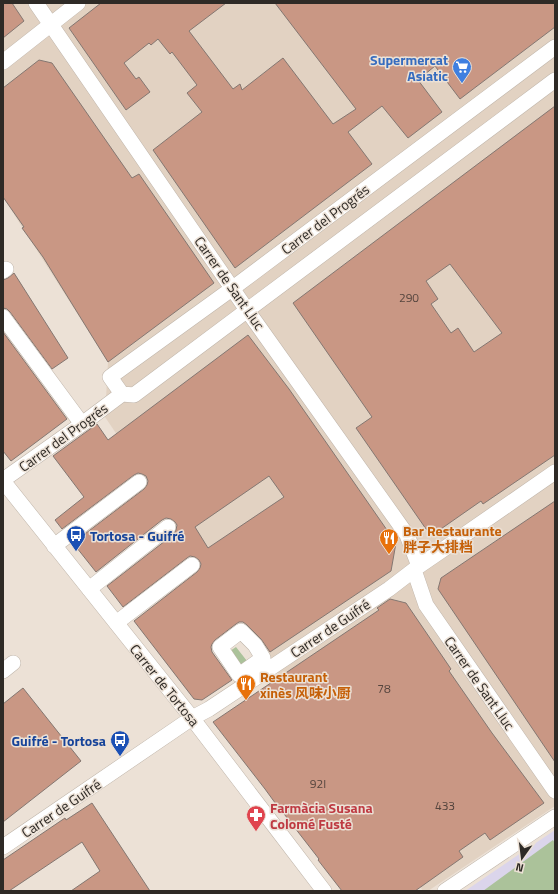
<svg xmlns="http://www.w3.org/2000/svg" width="558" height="894" font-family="'Titillium Web','Noto Sans SC',sans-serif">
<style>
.built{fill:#e2d2c2}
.education{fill:#dbd5eb}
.green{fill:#abc29a}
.building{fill:#c99784;stroke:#847771;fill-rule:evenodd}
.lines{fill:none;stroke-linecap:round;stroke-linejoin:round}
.minor-casing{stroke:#c0b6ab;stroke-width:16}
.minor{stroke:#fff;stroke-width:15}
.labels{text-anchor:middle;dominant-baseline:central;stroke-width:3;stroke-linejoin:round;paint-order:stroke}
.number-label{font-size:12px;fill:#55453e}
.shop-label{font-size:14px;font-weight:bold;fill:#366cbe;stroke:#ece1d6;text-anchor:end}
.street-label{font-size:14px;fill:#2e2a26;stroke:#ece1d6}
.food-label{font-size:14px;font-weight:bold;fill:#c56008;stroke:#ece1d6;text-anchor:start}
.transit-label{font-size:14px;font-weight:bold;fill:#164399;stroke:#ece1d6;text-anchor:start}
.health-label{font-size:14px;font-weight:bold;fill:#be3a42;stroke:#ece1d6;text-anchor:start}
</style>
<rect width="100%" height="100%" fill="#ece1d6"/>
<!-- built -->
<path class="built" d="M3,3h552v803l-127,85h-5l-157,-236 -161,-238 3,-55 -105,-165z"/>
<!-- education -->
<path class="education" d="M555,830v61h-90z"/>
<!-- green -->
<path class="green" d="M236,647l11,14 -9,6 -11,-14z
M553,840l2,3v48h-72z"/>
<!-- building -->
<path class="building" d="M3,3h9l12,18 -21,17z
M101,3h125l-37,28 44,58 7,-5 2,6 41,-32 50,66 23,-15 -81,-106h280v24l-95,72 -25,-33 -17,14 24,32 -34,26 -26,-32 -34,26 24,32 -137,104 -82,-118 49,-38 -15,-19 10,-8 -25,-33 -2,2 -12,-15 -7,6 -2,-2 -25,20 12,16 3,-2 11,15 -24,18 -57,-82z
M39,60l13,3 80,115 7,-4 75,109 -106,79 -65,-105 -21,-29 2,-1 -21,-30v-109z
M555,106v349l-72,49 -2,-3 -43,30 -12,-2 -70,-101 16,-11 -79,-114zM450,264l52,69 -28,19 -16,-24 -7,5 -20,-29 7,-5 -12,-18z
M14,273l54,85 -16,11 -42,-57 -3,-3 -4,-1v-28l5,-2z
M3,332l64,87 -56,42 -8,-10z
M248,335l41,54 107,154 -5,28 -121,81 -9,-13 -14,-14 -4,-3h-4l-3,2 -21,16 -3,4 -1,3 1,5 20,28 -30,20 -8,-1 -60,-78 63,-49 3,-4 1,-4 -2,-4 -4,-3 -5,-1 -3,2 -64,49 -16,-21 67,-52 2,-4 1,-5 -2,-3 -4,-3 -5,-1 -4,2 -66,52 -23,-29 71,-54 3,-4 1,-4 -2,-5 -4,-2 -4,-1 -4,2 -72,54 -7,-9 29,-23 -31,-41 44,-32 11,16zM269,476l15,21 -76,51 -13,-21z
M555,501v261l-117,-173 3,-11z
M390,599l16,4 45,66 -2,2 43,62 52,70 -54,37 -5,-7 -26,18 4,6 -48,34h-73l-24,-31 1,-1 -38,-49v1l-16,-22 -52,-67 166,-112 -2,-2z
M23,688l58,73 -78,61v-118z
M92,803l58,88h-79l29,-20 -18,-29 -73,49h-6v-31l62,-42 1,2z"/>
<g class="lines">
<defs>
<path id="minor" d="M36,3l211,307 160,225 12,31
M3,62l75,-59
M3,271l3,-2
M3,317l79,107
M122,394l-12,-17 123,-89 322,-241
M3,480l79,-56 40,-30 12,1 421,-315
M3,481l189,237 132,173
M54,546l85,-64
M414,570l12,35 129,186
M89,589l79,-62
M116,623l76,-58
M241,631l14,14 8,13 -24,17 -19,-28z
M3,671l10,-8
M3,847l189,-129 17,-9 180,-120 30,-23 19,-13 117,-81
M445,891l110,-74"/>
</defs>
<!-- minor casing -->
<use href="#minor" class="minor-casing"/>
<!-- minor -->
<use href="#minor" class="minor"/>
</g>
<!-- icons -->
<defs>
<symbol id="supermarket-pin" viewBox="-11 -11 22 30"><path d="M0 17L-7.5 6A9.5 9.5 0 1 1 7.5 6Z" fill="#3f7fe0" stroke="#ece1d6"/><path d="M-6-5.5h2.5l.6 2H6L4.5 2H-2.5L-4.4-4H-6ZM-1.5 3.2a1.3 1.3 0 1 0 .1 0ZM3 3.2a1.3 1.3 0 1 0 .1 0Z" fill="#fff"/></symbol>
<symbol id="bus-pin" viewBox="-11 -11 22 30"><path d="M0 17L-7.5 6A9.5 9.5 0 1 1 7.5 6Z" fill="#1a4fb4" stroke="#ece1d6"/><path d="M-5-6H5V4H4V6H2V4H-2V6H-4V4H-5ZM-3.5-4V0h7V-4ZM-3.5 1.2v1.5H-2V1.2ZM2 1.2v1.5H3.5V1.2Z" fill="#fff"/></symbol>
<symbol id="restaurant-pin" viewBox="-11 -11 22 30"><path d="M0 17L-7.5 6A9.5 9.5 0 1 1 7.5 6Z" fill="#e8710a" stroke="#ece1d6"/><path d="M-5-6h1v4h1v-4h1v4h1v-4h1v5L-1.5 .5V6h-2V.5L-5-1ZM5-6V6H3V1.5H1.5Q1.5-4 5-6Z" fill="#fff"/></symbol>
<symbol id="pharmacy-pin" viewBox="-11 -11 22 30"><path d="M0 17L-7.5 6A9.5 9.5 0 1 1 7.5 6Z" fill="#e0444e" stroke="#ece1d6"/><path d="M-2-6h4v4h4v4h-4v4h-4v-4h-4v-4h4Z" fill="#fff"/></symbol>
</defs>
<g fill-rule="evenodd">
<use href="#supermarket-pin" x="451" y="56" width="22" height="30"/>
<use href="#bus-pin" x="65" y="524" width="22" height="30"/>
<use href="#restaurant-pin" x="378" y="527" width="22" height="30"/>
<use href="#restaurant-pin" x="235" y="673" width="22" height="30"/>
<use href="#bus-pin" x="109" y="729" width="22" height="30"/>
<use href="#pharmacy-pin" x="245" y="804" width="22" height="30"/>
</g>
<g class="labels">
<!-- number labels -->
<g class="number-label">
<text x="409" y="297">290</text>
<text x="384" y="688">78</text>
<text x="318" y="783">92I</text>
<text x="445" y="805">433</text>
</g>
<!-- shop labels -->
<g class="shop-label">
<text x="448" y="59">Supermercat<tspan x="448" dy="16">Asiatic</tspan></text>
</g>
<!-- street labels -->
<g class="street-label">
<text transform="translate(325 219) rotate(-37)">Carrer del Progrés</text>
<text transform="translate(230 283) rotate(55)">Carrer de Sant Lluc</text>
<text transform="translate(63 437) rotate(-36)">Carrer del Progrés</text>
<text transform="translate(330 628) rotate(-34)">Carrer de Guifré</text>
<text transform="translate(480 683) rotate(55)">Carrer de Sant Lluc</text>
<text transform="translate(165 685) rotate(51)">Carrer de Tortosa</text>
<text transform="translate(61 808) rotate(-34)">Carrer de Guifré</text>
</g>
<!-- food labels -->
<g class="food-label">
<text x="403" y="530">Bar Restaurante<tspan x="403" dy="16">胖子大排档</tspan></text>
<text x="260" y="676">Restaurant<tspan x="260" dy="16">xinès 风味小厨</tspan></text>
</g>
<!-- transit labels -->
<g class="transit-label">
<text x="90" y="535">Tortosa - Guifré</text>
<text x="106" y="740" text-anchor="end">Guifré - Tortosa</text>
</g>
<!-- health labels -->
<g class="health-label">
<text x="270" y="807">Farmàcia Susana<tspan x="270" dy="16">Colomé Fusté</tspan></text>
</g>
</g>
<!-- border -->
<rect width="558" height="894" fill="none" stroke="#2e2a26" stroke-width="8"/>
<!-- north arrow -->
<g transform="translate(522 858) rotate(194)" stroke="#ece1d6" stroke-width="3" paint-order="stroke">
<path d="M0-3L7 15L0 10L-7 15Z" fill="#2e2a26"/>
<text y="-6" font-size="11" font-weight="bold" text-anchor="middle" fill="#2e2a26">N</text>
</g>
</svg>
